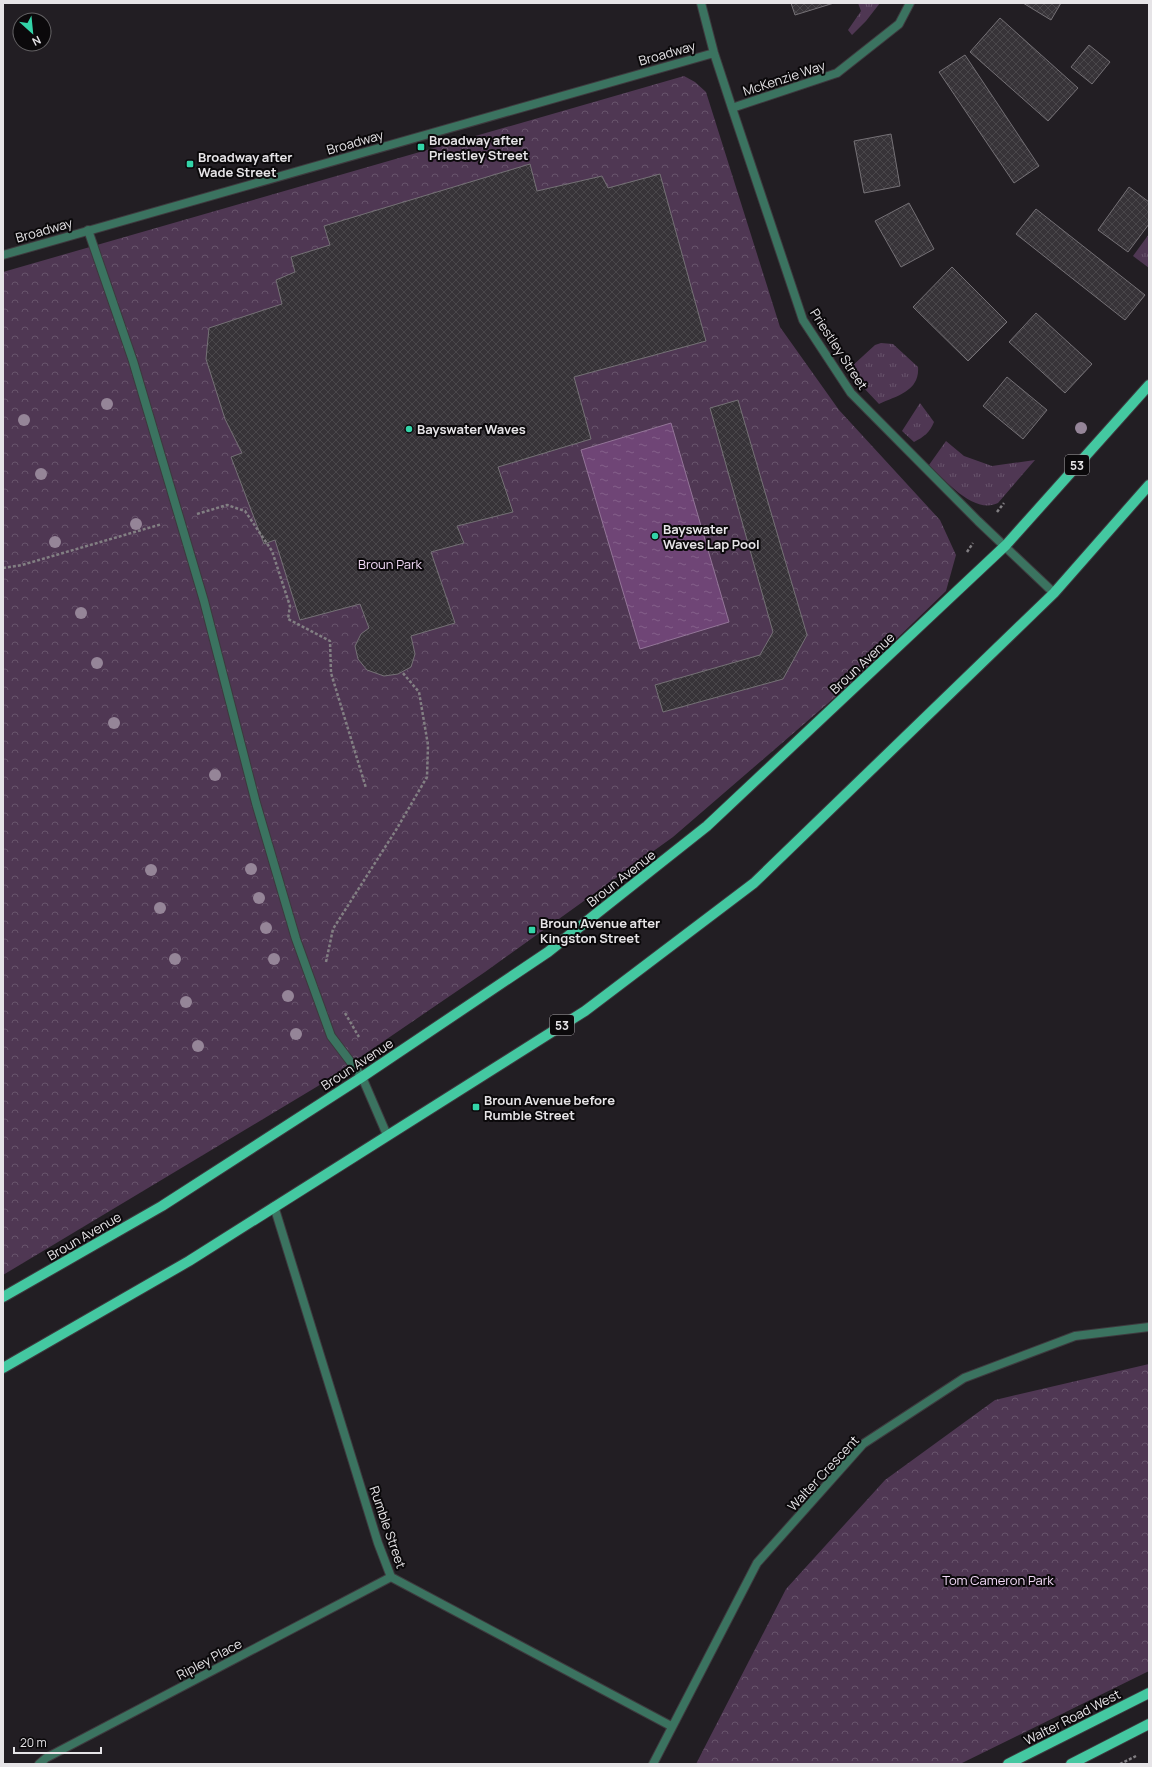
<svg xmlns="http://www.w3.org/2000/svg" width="1152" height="1767" font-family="Manrope,sans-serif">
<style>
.grass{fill:url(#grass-tufts)}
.park{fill:url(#park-crowns)}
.water{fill:url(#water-ripples);stroke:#937598}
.building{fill:url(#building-cross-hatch);stroke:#757176}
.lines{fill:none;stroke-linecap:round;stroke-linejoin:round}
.service-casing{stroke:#3d3a3e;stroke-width:10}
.minor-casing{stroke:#3d3a3e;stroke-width:10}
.primary-casing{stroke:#3d3a3e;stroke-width:12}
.path{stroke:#827f83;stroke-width:2.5;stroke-dasharray:3 2;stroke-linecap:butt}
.service{stroke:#3b7360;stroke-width:8}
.minor{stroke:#3b7360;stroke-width:8}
.primary{stroke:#44c8a1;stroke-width:10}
.tree{fill:#958598}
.poi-dot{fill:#33d4a8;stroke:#0b090b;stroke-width:1.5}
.labels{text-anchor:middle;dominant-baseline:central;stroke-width:4;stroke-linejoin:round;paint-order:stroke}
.shield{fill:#0b090b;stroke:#a4a2a5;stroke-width:1}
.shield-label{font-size:12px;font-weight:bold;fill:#e6e4e7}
.street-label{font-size:13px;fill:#e6e4e7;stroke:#0b090b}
.poi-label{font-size:13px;font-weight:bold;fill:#e6e4e7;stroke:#0b090b;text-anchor:start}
.park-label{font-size:13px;fill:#f3daf8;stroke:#0b090b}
</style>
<defs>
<pattern id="grass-tufts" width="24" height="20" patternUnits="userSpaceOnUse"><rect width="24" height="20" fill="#4f3753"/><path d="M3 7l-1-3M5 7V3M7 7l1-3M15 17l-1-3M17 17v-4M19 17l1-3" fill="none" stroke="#68546c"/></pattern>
<pattern id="park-crowns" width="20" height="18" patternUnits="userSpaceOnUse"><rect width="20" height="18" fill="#4f3753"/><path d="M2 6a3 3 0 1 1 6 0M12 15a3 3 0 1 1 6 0" fill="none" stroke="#68546c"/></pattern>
<pattern id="water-ripples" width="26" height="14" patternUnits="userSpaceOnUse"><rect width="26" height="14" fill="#6f4576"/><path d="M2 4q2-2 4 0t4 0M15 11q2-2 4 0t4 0" fill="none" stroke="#84608a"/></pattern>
<pattern id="building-cross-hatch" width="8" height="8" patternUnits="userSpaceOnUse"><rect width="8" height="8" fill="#373338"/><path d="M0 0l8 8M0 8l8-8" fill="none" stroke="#4a474b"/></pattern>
</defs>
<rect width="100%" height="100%" fill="#221e23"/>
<!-- grass -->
<path class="grass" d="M858,3h22l-14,18 -14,14 -4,-5 13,-19z
M1149,234v34l-16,-12z
M881,343l12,1 25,23c2,24 -21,29 -39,37l-17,-18 -11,-19 24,-22z
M920,403l14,19c-4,10 -10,15 -20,20l-12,-11z
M946,441l18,15 28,10 43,-6 -37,43c-24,12 -53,-23 -69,-38z"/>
<!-- park -->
<path class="park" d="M684,76l11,6 11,10 74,235 59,83 101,110 16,35 -10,36 -98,95 -175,151 -188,135 -167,114 -315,189v-1003z
M1149,1364v307l-189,93h-264l90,-175 99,-109 110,-80z"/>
<!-- water -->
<path class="water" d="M671,423l58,199 -89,27 -59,-199z"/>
<!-- building -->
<path class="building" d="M791,3h43l-39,12z
M1023,3h38l-10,17z
M1000,18l78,70 -30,33 -78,-69z
M1089,45l21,17 -18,22 -21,-17z
M965,55l74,111 -25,17 -75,-111z
M891,134l9,52 -36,7 -10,-52z
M530,164l7,27 65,-15 6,12 52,-14 46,167 -132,36 17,62 -93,28 15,45 -56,14 7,17 -33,9 24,71 -44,13 4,18 -4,13 -13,7 -14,2 -17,-6 -9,-11 -3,-13 6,-12 8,-6 -9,-24 -60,16 -25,-80 -11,4 -33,-87 11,-4 -17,-34 -19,-60 3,-31 73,-24 -6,-24 19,-8 -4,-15 39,-12 -6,-19z
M1129,187l20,15v22l-21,28 -30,-22z
M909,203l25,46 -33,18 -26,-46z
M1036,209l109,86 -20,25 -109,-86z
M952,267l55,55 -39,39 -55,-54z
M1036,313l56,51 -27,29 -56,-51z
M1007,377l40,33 -24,29 -40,-33z
M738,400l69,235 -24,44 -120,33 -8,-27 105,-30 13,-23 -63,-224z"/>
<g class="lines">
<defs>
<path id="service" d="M88,230l45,131 71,240 52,202 40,136 35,97 31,41 25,58"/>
<path id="minor" d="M701,3l13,50 18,55 71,212 48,73 127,128 76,72
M732,108l105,-35 62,-49 11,-21
M3,255l711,-202
M274,1206l104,337 13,34 280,149
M39,1764l7,-6 345,-181
M653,1764l104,-201 106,-119 101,-66 111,-42 74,-9"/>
<path id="primary" d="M3,1297l159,-91 200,-129 186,-125 159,-126 299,-281 143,-160
M3,1368l186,-107 396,-250 169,-128 300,-290 95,-108
M1008,1764l141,-71
M1071,1764l78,-40"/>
</defs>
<!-- service casing -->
<use href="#service" class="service-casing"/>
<!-- minor casing -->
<use href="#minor" class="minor-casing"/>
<!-- primary casing -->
<use href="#primary" class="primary-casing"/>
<!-- path -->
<path class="path" d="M997,512l7,-9
M197,514l30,-9 18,6 27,40 18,55 -2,13 42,22 1,32 35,115
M967,552l6,-9
M3,568l19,-3 140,-41
M326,962l7,-33 63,-99 31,-53 1,-32 -9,-53 -17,-20
M345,1013l14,24
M1120,1764l16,-8"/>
<!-- service -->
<use href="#service" class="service"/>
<!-- minor -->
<use href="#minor" class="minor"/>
<!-- primary -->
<use href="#primary" class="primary"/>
</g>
<!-- trees -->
<g class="tree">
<circle cx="107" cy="404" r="6"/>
<circle cx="24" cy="420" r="6"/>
<circle cx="1081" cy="428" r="6"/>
<circle cx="41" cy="474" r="6"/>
<circle cx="136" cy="524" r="6"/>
<circle cx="55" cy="542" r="6"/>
<circle cx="81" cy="613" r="6"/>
<circle cx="97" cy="663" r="6"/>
<circle cx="114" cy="723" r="6"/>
<circle cx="215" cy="775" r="6"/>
<circle cx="251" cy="869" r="6"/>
<circle cx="151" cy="870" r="6"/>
<circle cx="259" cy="898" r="6"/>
<circle cx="160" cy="908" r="6"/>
<circle cx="266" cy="928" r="6"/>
<circle cx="175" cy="959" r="6"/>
<circle cx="274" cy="959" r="6"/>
<circle cx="288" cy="996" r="6"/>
<circle cx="186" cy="1002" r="6"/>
<circle cx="296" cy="1034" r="6"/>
<circle cx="198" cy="1046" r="6"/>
</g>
<!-- markers -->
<g class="poi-dot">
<rect x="417" y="143" width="8" height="8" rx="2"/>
<rect x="186" y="160" width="8" height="8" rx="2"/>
<circle cx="409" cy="429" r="4"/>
<circle cx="655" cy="536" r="4"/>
<rect x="528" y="926" width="8" height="8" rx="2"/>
<rect x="472" y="1103" width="8" height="8" rx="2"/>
</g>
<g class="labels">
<!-- shield labels -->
<g class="shield">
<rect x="1065" y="455" width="24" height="20" rx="3"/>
<rect x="550" y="1015" width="24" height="20" rx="3"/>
</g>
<g class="shield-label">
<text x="1077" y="465">53</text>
<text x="562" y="1025">53</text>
</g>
<!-- street labels -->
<g class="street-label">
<text transform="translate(667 53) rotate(-16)">Broadway</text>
<text transform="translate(784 78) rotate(-18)">McKenzie Way</text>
<text transform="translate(355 142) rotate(-16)">Broadway</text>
<text transform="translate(44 230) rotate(-16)">Broadway</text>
<text transform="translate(839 349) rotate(57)">Priestley Street</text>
<text transform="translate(862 663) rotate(-43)">Broun Avenue</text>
<text transform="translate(621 878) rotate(-38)">Broun Avenue</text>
<text transform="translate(357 1064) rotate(-33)">Broun Avenue</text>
<text transform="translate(84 1236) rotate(-30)">Broun Avenue</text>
<text transform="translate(823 1473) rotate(-47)">Walter Crescent</text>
<text transform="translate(388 1527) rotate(71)">Rumble Street</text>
<text transform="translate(209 1659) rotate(-28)">Ripley Place</text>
<text transform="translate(1072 1717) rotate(-27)">Walter Road West</text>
</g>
<!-- poi labels -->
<g class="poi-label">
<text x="429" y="140">Broadway after<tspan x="429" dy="15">Priestley Street</tspan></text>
<text x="198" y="157">Broadway after<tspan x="198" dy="15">Wade Street</tspan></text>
<text x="417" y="429">Bayswater Waves</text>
<text x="663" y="529">Bayswater<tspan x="663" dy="15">Waves Lap Pool</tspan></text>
<text x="540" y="923">Broun Avenue after<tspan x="540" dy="15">Kingston Street</tspan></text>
<text x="484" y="1100">Broun Avenue before<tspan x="484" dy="15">Rumble Street</tspan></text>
</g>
<!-- park labels -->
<g class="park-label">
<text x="390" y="564">Broun Park</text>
<text x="998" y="1580">Tom Cameron Park</text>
</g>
</g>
<!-- border -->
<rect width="1152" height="1767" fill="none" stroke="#e6e4e7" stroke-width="8"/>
<!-- north arrow -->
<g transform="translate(32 32) rotate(153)"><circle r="19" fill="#0b090b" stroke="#636163"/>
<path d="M0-3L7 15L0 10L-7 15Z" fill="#33d4a8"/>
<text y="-6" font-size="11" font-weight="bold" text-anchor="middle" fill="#e6e4e7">N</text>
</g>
<!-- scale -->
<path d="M14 1747v6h87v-6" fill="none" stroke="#e6e4e7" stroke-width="2"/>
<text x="20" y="1747" font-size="12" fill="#e6e4e7" stroke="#0b090b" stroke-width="3" paint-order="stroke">20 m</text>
</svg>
